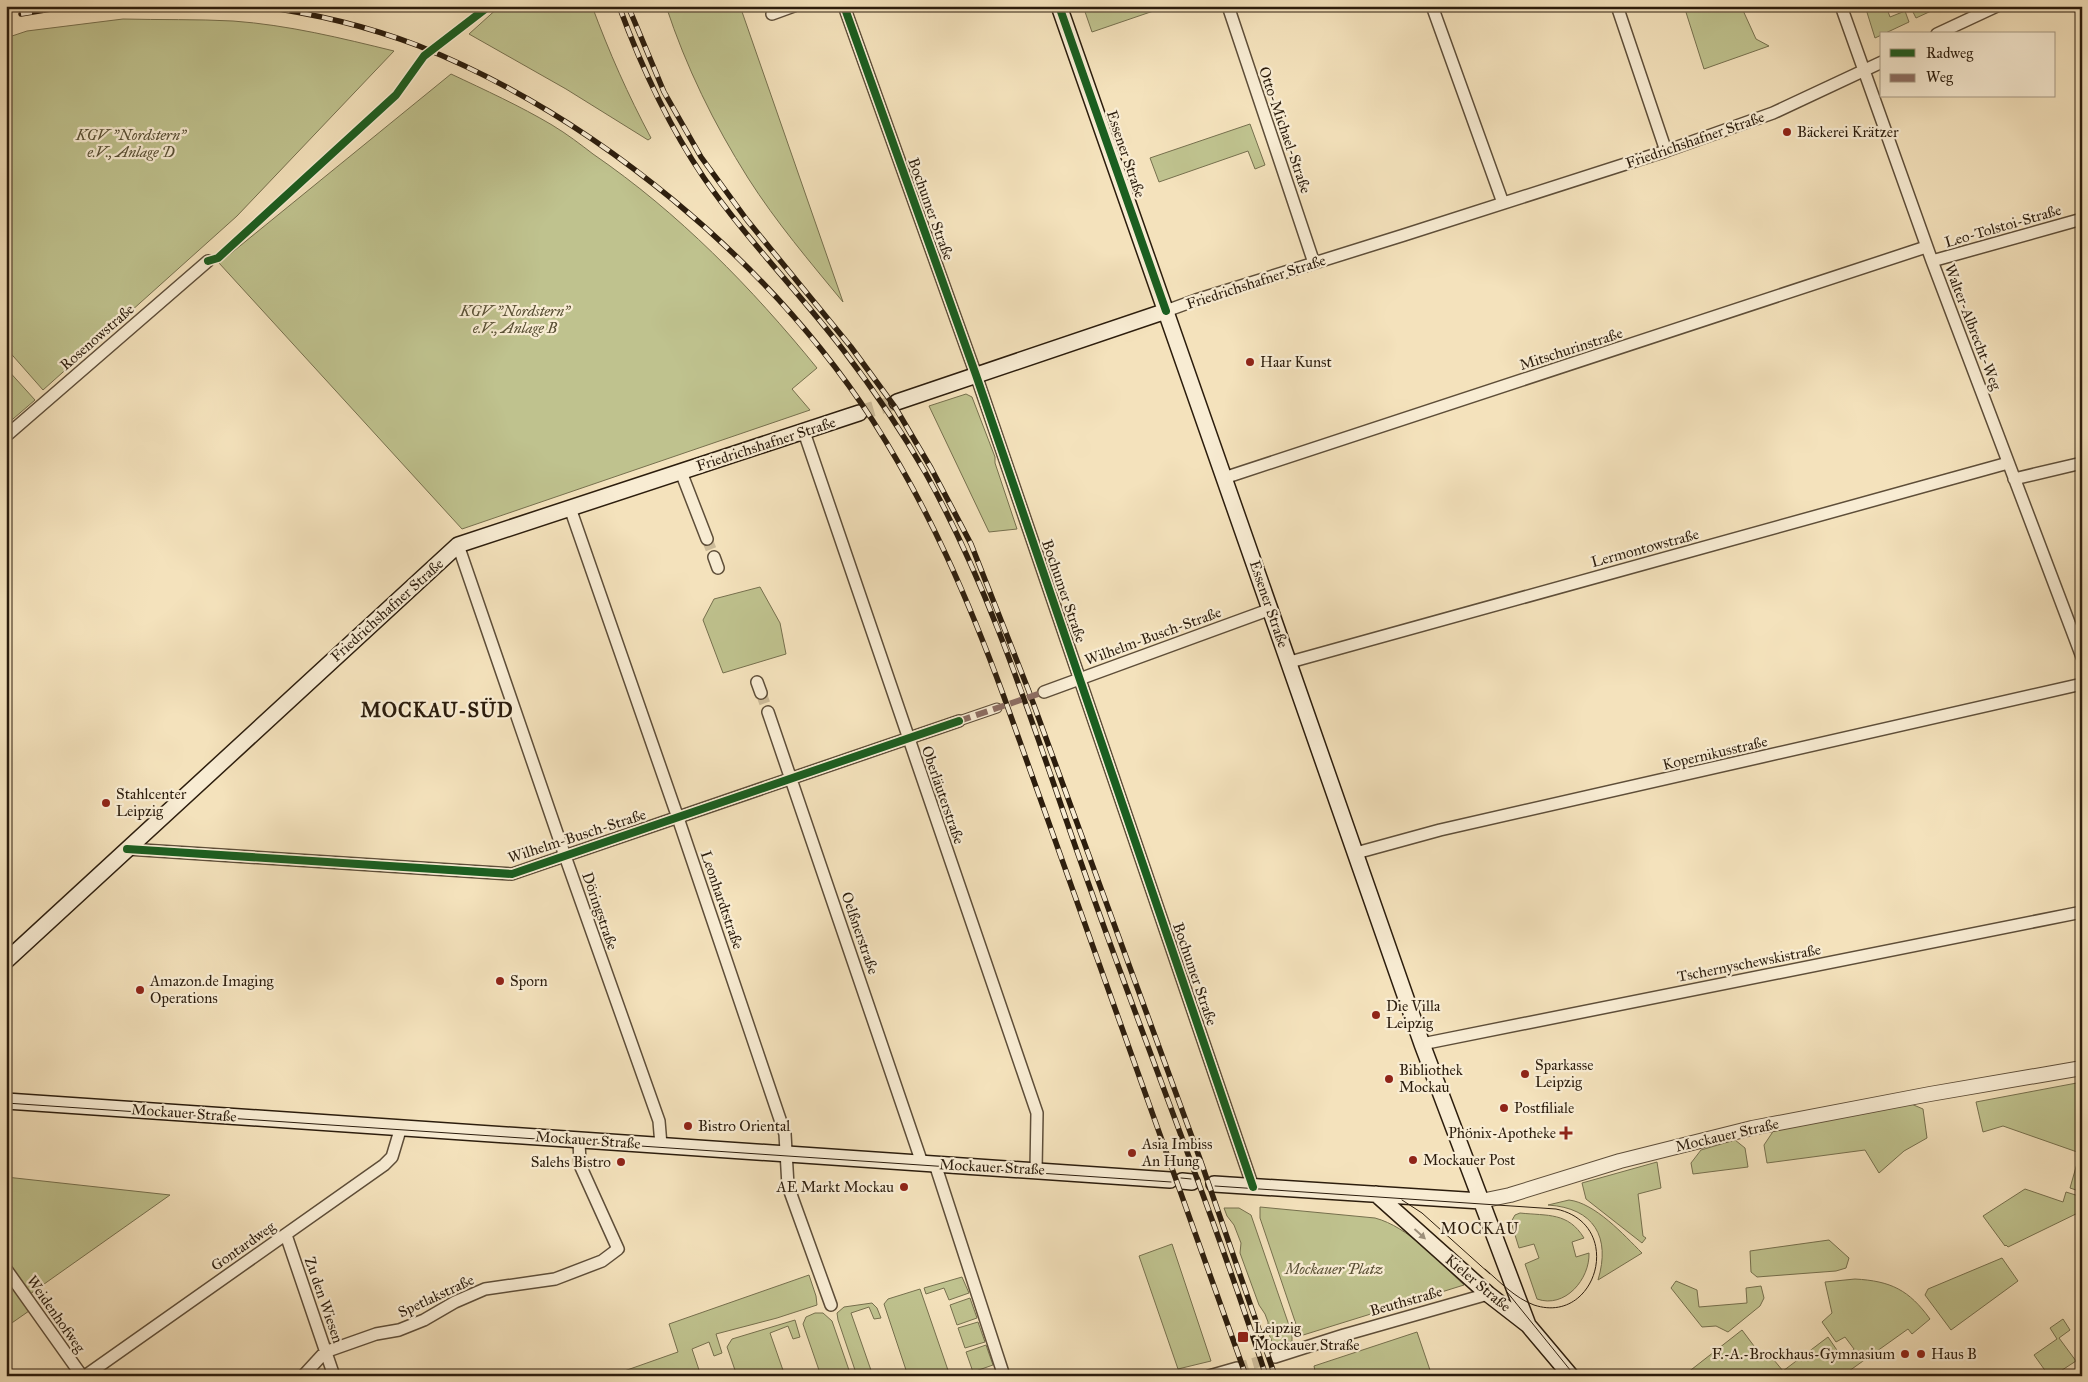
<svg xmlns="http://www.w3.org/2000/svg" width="2088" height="1382" font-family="'IM FELL Great Primer',serif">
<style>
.green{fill:#bfc28e;stroke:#76704e}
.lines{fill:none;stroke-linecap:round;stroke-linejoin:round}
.minor-tunnel{stroke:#cb9;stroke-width:11;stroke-dasharray:11 5.5;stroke-linecap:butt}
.secondary-tunnel{stroke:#cb9;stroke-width:15;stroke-dasharray:15 8;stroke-linecap:butt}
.pedestrian-casing{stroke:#5e4e39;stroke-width:11}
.minor-casing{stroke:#5e4e39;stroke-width:14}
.tertiary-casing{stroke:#5e4e39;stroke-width:16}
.secondary-casing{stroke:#2c1d0d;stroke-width:18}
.pedestrian{stroke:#f8ecd3;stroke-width:9}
.minor{stroke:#f8ecd3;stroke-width:11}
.tertiary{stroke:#f8ecd3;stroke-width:14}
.secondary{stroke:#f8ecd3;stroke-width:15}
.tram{stroke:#2c1d0d;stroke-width:1}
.rail-casing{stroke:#2c1d0d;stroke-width:5.5}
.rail{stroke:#f8ecd3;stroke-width:4;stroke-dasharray:11;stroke-linecap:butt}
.quiet{stroke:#8d6e63;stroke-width:6;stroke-dasharray:12 6;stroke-linecap:butt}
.cycleway-casing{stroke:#f8ecd3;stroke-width:11}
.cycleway{stroke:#1b5e20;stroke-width:8}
.oneway{fill:#9c8f7a}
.poi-dot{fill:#8f2418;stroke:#f8ecd3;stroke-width:2}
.labels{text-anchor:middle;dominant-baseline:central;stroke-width:4.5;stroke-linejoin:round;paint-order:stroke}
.street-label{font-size:15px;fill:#2c1d0d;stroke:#f8ecd3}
.poi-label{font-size:15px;fill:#2c1d0d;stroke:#f8ecd3;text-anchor:start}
.park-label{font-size:15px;font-style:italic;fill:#584f34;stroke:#f8ecd3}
.neighbourhood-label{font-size:16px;letter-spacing:1px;fill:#2c1d0d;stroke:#f8ecd3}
.district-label{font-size:20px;font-weight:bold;letter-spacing:1px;fill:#2c1d0d;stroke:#f8ecd3}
</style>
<rect width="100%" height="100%" fill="#f4e2bc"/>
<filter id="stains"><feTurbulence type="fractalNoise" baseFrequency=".004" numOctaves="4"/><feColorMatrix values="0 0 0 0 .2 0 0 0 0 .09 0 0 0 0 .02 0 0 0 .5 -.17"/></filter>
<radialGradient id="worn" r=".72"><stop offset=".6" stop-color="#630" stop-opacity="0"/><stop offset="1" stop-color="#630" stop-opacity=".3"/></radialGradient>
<!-- green -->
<path class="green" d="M500,6h92c17,46 36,89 59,132l-3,2 -82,-51 -97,-55z
M666,6h74l103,296c-33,-40 -67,-80 -95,-124 -34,-54 -62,-111 -82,-172z
M1083,6h85l-76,26z
M1684,6h57l15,33 13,7 -65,23z
M1865,6h21l4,11 15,-6 4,11 -34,16z
M1921,6h21l-26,12 -4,-8z
M123,19c37,1 74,0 110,2 55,4 108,17 161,30l-157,165 -194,174 -37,-42v-310l21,-7z
M451,74c34,16 69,32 101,51 15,9 28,19 41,29 86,59 158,133 224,214l-25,21 18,21 -348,119 -243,-266z
M1250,124l15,41 -10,4 -7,-18 -89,31 -9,-24z
M6,368l29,32 -29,25z
M966,394l6,3 23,60v6l22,66 -28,3 -60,-126z
M760,587l20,36 6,31 -63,19 -20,-53 11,-21z
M2082,1082v110l-12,-4 10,-35 -77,-27 -20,6 -7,-30z
M1909,1103l14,6 4,29 -23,13 -25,22 -14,-23 -98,13 -3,-18 10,-15z
M1735,1140l10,8 3,19 -55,7 -2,-11 10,-13z
M1657,1162l4,26 -23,6 5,42 3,2 -4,5 -56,-44 -4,-16z
M6,1177l164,18 -140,99 -24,-35z
M2025,1189l38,13 3,-10 16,5v14l-74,36 -2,-2 -1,1 -22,-30z
M1569,1200c26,3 55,35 73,53l-44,27c13,-43 -4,-72 -50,-75z
M1260,1207l115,11c34,9 64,44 89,67l-164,51 -40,-118z
M1224,1208h15l12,7 41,119v7l-18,5 -6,-14v-10l-3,-8 -6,-9 -19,-52 1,-10 -7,-18 -7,-9z
M1520,1213c28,3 48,-1 64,25l-12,4 4,15 13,-4c1,26 -24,56 -52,46l-12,-35 14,-6 -5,-14 -15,4 -8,-26 4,-7z
M1829,1240l20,18 -3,10 -10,3 -79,6 -6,-5 -1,-21z
M1172,1244l39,117 -33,8 -39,-113z
M2002,1258l16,23 -67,49 -26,-35 3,-6z
M809,1275l7,21 1,9 -40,13 -61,16 6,19 -8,3 -5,-14 -17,7 9,27h-91l68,-24 -9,-28z
M962,1277l7,16 -20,7 -5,-12 -18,6 -2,-6z
M6,1278l23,33 -23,16z
M1855,1279c36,2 54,11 75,40l-18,15 -4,-5 -66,47h-153l-2,-3 55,-43 21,28 6,-4 14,17 45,-34 15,22 11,-10 -9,-12 -9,5 -14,-20 10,-9 -7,-31z
M1676,1281l21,9 2,17 48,-4 -1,-15 15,-2 3,12 -4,8 -32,26 -12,-6 -14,1 -31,-39z
M920,1289l30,87h-42l-24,-72 4,-5z
M970,1298l7,20 -20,7 -7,-20z
M872,1303l5,5 4,10 -7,1 -5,-12 -18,6 22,63h-16l-19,-56 -1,-7 7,-6z
M815,1313h8l9,8 19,55h-30l-18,-52 3,-7z
M2063,1319l7,11 -11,8 17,23 -23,15h-4l-15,-21 23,-16 -7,-11z
M795,1320l5,17 -7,2 -5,-13 -18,7 15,43h-48l-10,-29 5,-8z
M978,1322l7,20 -20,6 -7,-20z
M1417,1332l15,44h-130l13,-5 -1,-5z
M986,1345l7,20 -20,7 -7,-20z"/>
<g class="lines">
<!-- minor-tunnel -->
<path class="minor-tunnel" d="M707,539l7,18
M761,693l7,19
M1237,1368l38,-11"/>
<!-- secondary-tunnel -->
<path class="secondary-tunnel" d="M859,413l38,-11"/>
<defs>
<path id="pedestrian" d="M959,721l38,-13"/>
<path id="minor" d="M844,6l132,369 277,812
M1228,6l86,257
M1432,6l71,197
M1617,6l49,145
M1841,6l91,255 150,396
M772,14l22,-8
M1937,34l60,-28
M1932,261l150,-42
M1166,311l30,-11 208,-65 262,-84 107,-38 109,-51
M804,432l233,681 -1,57
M6,436l202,-175
M681,472l26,67
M1224,478l702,-231
M2014,479l68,-16
M570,508l108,310 107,316 3,52 43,119
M458,545l107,311 94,265 2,24
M714,557l4,11
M1290,662l718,-199
M757,682l4,11
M1044,692l227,-83
M768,712l154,451
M127,849l385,25 447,-153
M1356,853l84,-23 642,-146
M1422,1044l660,-132
M935,1164l69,212
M286,1235l48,141
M6,1269l76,107
M1275,1357l69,-22 144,-41
M85,1376l299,-211 8,-8 9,-30
M303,1376l22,-24 51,-18 23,-4 25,-10 31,-18 30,-13 70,-10 47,-18 16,-12 -38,-84 -1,-25
M1209,1376l28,-8"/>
<path id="tertiary" d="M1481,1201l29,-6 110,-34 132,-33 178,-34 152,-26"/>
<path id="secondary" d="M1059,6l363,1038 106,281
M897,402l269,-91
M6,961l452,-416 401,-132
M6,1101l1164,79
M1182,1181l10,1
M1214,1184l267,17
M1376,1194l112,100 40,31 43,51"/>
</defs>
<!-- pedestrian casing -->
<use href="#pedestrian" class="pedestrian-casing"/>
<!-- minor casing -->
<use href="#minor" class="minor-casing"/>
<!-- tertiary casing -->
<use href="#tertiary" class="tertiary-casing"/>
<!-- secondary casing -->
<use href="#secondary" class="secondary-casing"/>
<!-- pedestrian -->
<use href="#pedestrian" class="pedestrian"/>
<!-- minor -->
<use href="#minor" class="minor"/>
<!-- tertiary -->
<use href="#tertiary" class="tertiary"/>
<!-- secondary -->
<use href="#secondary" class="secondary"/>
<!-- tram -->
<path class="tram" d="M6,1103l1165,79
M1181,1178l10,1
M1215,1186l341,23c70,15 41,117 -22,96 -19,-7 -34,-23 -49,-36
M1402,1200l20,13 68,61
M1507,1292l68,84"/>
<defs>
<path id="rail" d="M257,6c55,7 110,20 162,40 177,71 350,215 454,375 56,87 96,180 131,276l242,679
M619,6c22,60 49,119 85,172 42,61 95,114 140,173 29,38 57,79 81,121 72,129 114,274 164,413 58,164 123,325 177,491
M628,6l36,86 37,65 46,63 104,127 44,60 36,61 40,76 57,145 172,470 75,217
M21,14l48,-8"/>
</defs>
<!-- rail casing -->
<use href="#rail" class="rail-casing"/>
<!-- rail -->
<use href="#rail" class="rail"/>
<!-- quiet -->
<path class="quiet" d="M959,721l85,-29"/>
<defs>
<path id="cycleway" d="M844,6l132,369 277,812
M1059,6l107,305
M208,261l10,-3 178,-163 28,-39 65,-50
M127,849l385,25 447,-153"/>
</defs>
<!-- cycleway casing -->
<use href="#cycleway" class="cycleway-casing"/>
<!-- cycleway -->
<use href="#cycleway" class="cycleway"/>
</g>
<!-- one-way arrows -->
<defs><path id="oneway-solid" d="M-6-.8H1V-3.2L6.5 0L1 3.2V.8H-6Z" transform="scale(1.25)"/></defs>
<use class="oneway" href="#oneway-solid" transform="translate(1420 1234) rotate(42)"/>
<!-- markers -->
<g class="poi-dot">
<circle cx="1787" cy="132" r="5"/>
<circle cx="1250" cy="362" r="5"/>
<circle cx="106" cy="803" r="5"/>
<circle cx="500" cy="981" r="5"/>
<circle cx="140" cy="990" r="5"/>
<circle cx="1376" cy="1015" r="5"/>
<circle cx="1525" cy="1074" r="5"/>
<circle cx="1389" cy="1079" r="5"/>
<circle cx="1504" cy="1108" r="5"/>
<circle cx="688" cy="1126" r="5"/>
<path d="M1563.5 1125.5h5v5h5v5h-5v5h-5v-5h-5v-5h5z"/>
<circle cx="1132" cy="1153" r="5"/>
<circle cx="1413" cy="1160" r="5"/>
<circle cx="621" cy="1162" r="5"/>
<circle cx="904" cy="1187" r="5"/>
<rect x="1237" y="1331" width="12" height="12" rx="2.5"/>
<circle cx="1905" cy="1354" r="5"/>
<circle cx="1921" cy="1354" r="5"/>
</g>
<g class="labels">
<!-- street labels -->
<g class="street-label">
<text transform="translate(1285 130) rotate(71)">Otto-Michael-Straße</text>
<text transform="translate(1695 140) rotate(-19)">Friedrichshafner Straße</text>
<text transform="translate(1126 154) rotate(71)">Essener Straße</text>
<text transform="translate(931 209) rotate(70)">Bochumer Straße</text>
<text transform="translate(2003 226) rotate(-16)">Leo-Tolstoi-Straße</text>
<text transform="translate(1256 282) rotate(-18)">Friedrichshafner Straße</text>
<text transform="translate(1973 327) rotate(69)">Walter-Albrecht-Weg</text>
<text transform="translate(97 337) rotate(-41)">Rosenowstraße</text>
<text transform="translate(1571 349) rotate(-18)">Mitschurinstraße</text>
<text transform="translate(766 444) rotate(-18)">Friedrichshafner Straße</text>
<text transform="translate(1645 548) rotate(-15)">Lermontowstraße</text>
<text transform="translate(1064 591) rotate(71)">Bochumer Straße</text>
<text transform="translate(1269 604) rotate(71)">Essener Straße</text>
<text transform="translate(387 610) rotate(-42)">Friedrichshafner Straße</text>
<text transform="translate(1153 636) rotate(-20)">Wilhelm-Busch-Straße</text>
<text transform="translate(1715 753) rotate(-13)">Kopernikusstraße</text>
<text transform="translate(943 795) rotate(71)">Oberläuterstraße</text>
<text transform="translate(577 836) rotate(-18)">Wilhelm-Busch-Straße</text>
<text transform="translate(722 900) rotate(71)">Leonhardtstraße</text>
<text transform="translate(600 911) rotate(71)">Döringstraße</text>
<text transform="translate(860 933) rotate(71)">Oelßnerstraße</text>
<text transform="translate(1749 963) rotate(-11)">Tschernyschewskistraße</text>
<text transform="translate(1195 974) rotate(71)">Bochumer Straße</text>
<text transform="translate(184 1113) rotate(4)">Mockauer Straße</text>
<text transform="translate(1727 1135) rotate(-13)">Mockauer Straße</text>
<text transform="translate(588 1140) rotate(4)">Mockauer Straße</text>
<text transform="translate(992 1167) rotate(3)">Mockauer Straße</text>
<text transform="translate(243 1246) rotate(-35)">Gontardweg</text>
<text transform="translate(1478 1283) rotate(40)">Kieler Straße</text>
<text transform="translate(436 1296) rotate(-25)">Spetlakstraße</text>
<text transform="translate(324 1300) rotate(71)">Zu den Wiesen</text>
<text transform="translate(1406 1301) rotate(-16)">Beuthstraße</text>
<text transform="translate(56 1314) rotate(55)">Weidenhofweg</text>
</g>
<!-- poi labels -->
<g class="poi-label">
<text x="1797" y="132">Bäckerei Krätzer</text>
<text x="1260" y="362">Haar Kunst</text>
<text x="116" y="794">Stahlcenter<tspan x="116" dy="17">Leipzig</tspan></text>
<text x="150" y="981">Amazon.de Imaging<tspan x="150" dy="17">Operations</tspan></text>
<text x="510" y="981">Sporn</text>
<text x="1386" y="1006">Die Villa<tspan x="1386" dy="17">Leipzig</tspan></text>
<text x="1535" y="1065">Sparkasse<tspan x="1535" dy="17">Leipzig</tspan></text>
<text x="1399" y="1070">Bibliothek<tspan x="1399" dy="17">Mockau</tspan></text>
<text x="1514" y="1108">Postfiliale</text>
<text x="698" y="1126">Bistro Oriental</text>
<text x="1556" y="1133" text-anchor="end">Phönix-Apotheke</text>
<text x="1142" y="1144">Asia Imbiss<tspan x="1142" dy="17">An Hung</tspan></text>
<text x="1423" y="1160">Mockauer Post</text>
<text x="611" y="1162" text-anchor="end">Salehs Bistro</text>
<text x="894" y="1187" text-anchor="end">AE Markt Mockau</text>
<text x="1254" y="1328">Leipzig<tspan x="1254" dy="17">Mockauer Straße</tspan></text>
<text x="1895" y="1354" text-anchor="end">F.-A.-Brockhaus-Gymnasium</text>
<text x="1931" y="1354">Haus B</text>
</g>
<!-- park labels -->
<g class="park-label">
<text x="131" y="135">KGV "Nordstern"<tspan x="131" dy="17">e.V., Anlage D</tspan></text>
<text x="515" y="311">KGV "Nordstern"<tspan x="515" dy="17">e.V., Anlage B</tspan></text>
<text x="1334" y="1269">Mockauer Platz</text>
</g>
<!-- neighbourhood labels -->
<g class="neighbourhood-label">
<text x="1480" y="1228">MOCKAU</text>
</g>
<!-- district labels -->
<g class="district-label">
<text x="437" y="710">MOCKAU-SÜD</text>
</g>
</g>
<!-- margin -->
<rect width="2088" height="1382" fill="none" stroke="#f4e2bc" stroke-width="25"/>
<rect x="8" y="8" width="2073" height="1367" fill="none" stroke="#2c1d0d" stroke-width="2.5"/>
<rect x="12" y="12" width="2063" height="1357" fill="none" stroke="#2c1d0d"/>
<!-- legend -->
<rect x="1880" y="32" width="175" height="65" fill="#f8ecd3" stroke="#a69984"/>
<rect x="1890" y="49" width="25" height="8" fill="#1b5e20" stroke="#a69984"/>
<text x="1926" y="58" font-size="15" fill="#2c1d0d">Radweg</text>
<rect x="1890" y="74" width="25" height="8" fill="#8d6e63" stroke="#a69984"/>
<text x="1926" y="82" font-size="15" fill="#2c1d0d">Weg</text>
<rect width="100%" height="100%" filter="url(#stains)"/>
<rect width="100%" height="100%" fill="url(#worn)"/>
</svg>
